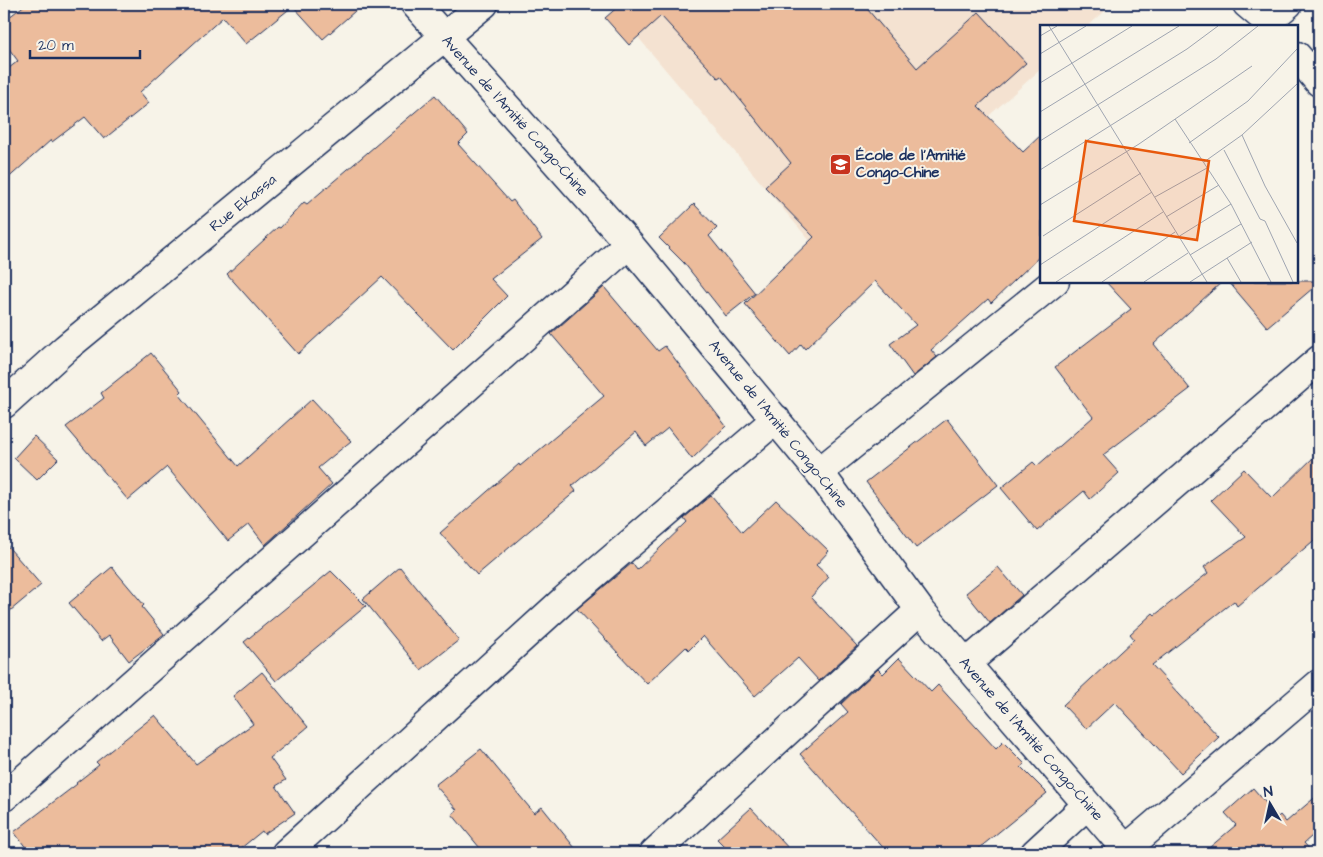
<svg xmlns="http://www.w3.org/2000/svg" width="1323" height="857" font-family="'Architects Daughter',sans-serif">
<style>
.built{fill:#f4e2d1}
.building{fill:#ecbc9c;stroke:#1b2f5e}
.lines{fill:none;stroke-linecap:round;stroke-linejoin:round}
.minor-casing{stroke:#1b2f5e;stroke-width:31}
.minor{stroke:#f7f3e8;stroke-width:28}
.labels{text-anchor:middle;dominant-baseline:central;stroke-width:4;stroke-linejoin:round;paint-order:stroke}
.street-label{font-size:15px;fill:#1b2f5e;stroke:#f7f3e8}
.poi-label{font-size:15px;font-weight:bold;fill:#1b2f5e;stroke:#f7f3e8;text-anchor:start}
.inset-road{fill:none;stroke:#9fa5b1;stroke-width:1}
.view{fill:#e8590c;fill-opacity:0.15;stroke:#e8590c;stroke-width:2.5}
.inset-edge{fill:none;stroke:#1b2f5e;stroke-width:2.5}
</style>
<rect width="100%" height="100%" fill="#f7f3e8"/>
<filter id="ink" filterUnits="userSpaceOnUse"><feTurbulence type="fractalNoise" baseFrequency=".02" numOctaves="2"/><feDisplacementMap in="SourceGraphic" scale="10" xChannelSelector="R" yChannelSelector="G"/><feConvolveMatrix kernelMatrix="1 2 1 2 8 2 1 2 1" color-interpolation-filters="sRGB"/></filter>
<g filter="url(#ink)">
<!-- built -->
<path class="built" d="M610,4h503l-25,22h-46v42l-215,193z"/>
<!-- building -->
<path class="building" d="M26,4h337l-40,35 -30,-33 -47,38 -23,-27 -83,75 9,11 -45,36 -19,-22 -33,25 -1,-2 -47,42v-110l14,-11 -14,-19v-21z
M621,4h242l54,64 62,-56 47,51 -48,43 45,46 19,-18v120l-51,49 -3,-4 -57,51 6,7 -24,19 -23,-32 26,-19 -41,-44 -70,68 -4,-5 -11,12 -45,-52 69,-67 -49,-50 26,-24 -70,-87 -3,2 -57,-62 -32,29 -24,-27z
M435,95l33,39 -10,10 52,58 3,-2 29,39 -51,40 16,17 -54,54 -71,-73 -84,77 -71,-80 51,-47 2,1 24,-26 3,2z
M694,204l23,24 -8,8 46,57 -29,23 -42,-53 -25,-25z
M1105,281h118l-69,63 36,45 -87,66 16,18 -29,26 -6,-8 -47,40 -36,-43 32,-26 4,4 56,-49 -38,-50 76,-58z
M1228,281h91v2l-52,44z
M604,287l54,64 7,-5 61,80 -34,33 -24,-31 -22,18 -10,-14 -64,54 4,5 -99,84 -37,-42 79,-69 1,2 84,-70 -53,-62z
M151,353l31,38 -3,3 59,72 74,-67 39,42 -33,27 14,16 -67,61 -16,-21 -21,17 -61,-74 -39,33 -62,-73 38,-29 -3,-5z
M947,419l51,66 -82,63 -50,-66z
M34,436l24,23 -21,21 -23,-22z
M1319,452v84l-82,70 -3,-5 -82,64 67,72 -38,36 -66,-71 -29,27 -23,-24 71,-66 -4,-5 23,-21 2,2 53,-42 -4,-6 42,-30 -35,-37 33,-31 28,29z
M711,495l31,37 34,-32 53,51 -13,14 13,12 -18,20 46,49 -38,35 -21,-23 -43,38 -52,-60 -14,14 -3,-3 -39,37 -70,-75 55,-46 5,7 50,-48 -3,-4z
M4,542l37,43 -37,31z
M112,567l32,38 -2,2 22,27 -35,27 -20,-26 -8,6 -32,-38z
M400,567l59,73 -38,30 -58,-71z
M998,567l24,28 -32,28 -24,-30z
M331,571l35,35 -90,75 -32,-39z
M899,658l32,34 7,-7 58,64 7,-7 22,22 -4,3 26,26 -74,60h-85l-88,-99 48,-42 -7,-8 37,-35 5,5z
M262,672l46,55 -38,31 16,22 -10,6 19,27 -31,21 -2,-3 -27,22h-205l-16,-21 63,-48 -1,-1 23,-18 -3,-3 59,-47 41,49 57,-40 -20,-28z
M481,749l53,64 8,-6 37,46h-95l-32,-39 5,-4 -22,-25z
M1253,788l25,29 2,-2 6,7 33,-28v36l-15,13 9,10h-110l33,-28 -11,-12z
M751,808l42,45h-62l-14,-14z"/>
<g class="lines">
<defs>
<path id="minor" d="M415,4l214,240 190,228 101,138 209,243
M1247,4l26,22
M1268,21l20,-17
M1297,56l22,26
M4,404l62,-56 418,-344
M819,472l236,-191
M966,664l353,-304
M4,797l625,-553
M1126,849l193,-165
M286,853l278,-253 212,-181
M654,853l266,-243
M1035,853l52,-48"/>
</defs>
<!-- minor casing -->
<use href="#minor" class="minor-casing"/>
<!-- minor -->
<use href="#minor" class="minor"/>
</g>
</g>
<!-- icons -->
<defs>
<symbol id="university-square" viewBox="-11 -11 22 22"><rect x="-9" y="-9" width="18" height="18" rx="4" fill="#c8321e" stroke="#f7f3e8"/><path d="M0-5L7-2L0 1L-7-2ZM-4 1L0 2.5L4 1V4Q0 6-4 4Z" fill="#fff"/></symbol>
</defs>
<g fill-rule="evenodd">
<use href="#university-square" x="828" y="152" width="25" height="25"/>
</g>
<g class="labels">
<!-- street labels -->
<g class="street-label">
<text transform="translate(515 116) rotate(48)">Avenue de l'Amitié Congo-Chine</text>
<text transform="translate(243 203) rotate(-39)">Rue Ekassa</text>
<text transform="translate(778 424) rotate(51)">Avenue de l'Amitié Congo-Chine</text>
<text transform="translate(1031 739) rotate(49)">Avenue de l'Amitié Congo-Chine</text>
</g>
<!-- poi labels -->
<g class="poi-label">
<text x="856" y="155">École de l'Amitié<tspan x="856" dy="17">Congo-Chine</tspan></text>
</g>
</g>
<!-- overview -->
<g transform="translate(1040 25)">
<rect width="258" height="258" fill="#f7f3e8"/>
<path class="inset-road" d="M9,1l158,256M0,11l17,-10M0,29l46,-28M0,58l92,-57M0,87l139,-86M135,94l56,85 40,78M202,110l23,51 32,57M0,116l147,-92 31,-23M149,118l59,-42 49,-52M184,125l36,69 5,2 28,61M164,137l38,-27 55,-51M0,145l176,-111 42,-33M115,172l52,-29M0,180l99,-61 113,-78M126,192l53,-32M3,211l98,-63M138,212l53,-33M150,230l51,-31M187,233l14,24M0,240l112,-73M16,257l107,-70M62,257l73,-50M104,257l44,-29M150,257l62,-40"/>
<path class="view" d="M46,116l123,20 -12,79 -123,-19z"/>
<rect width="258" height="258" class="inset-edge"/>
</g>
<!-- margin -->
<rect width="1323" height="857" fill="none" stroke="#f7f3e8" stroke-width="20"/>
<rect x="10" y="10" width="1303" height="837" fill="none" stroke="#1b2f5e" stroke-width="2" filter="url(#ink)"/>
<!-- north arrow -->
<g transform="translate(1270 804) rotate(351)" stroke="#f7f3e8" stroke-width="4" paint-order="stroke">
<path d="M0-4L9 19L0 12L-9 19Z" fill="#1b2f5e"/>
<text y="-8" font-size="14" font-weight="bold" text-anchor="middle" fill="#1b2f5e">N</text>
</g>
<!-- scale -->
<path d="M30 50v8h110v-8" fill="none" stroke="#1b2f5e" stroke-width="2.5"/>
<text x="38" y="50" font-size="15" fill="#1b2f5e" stroke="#f7f3e8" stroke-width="4" paint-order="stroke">20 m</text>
</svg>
